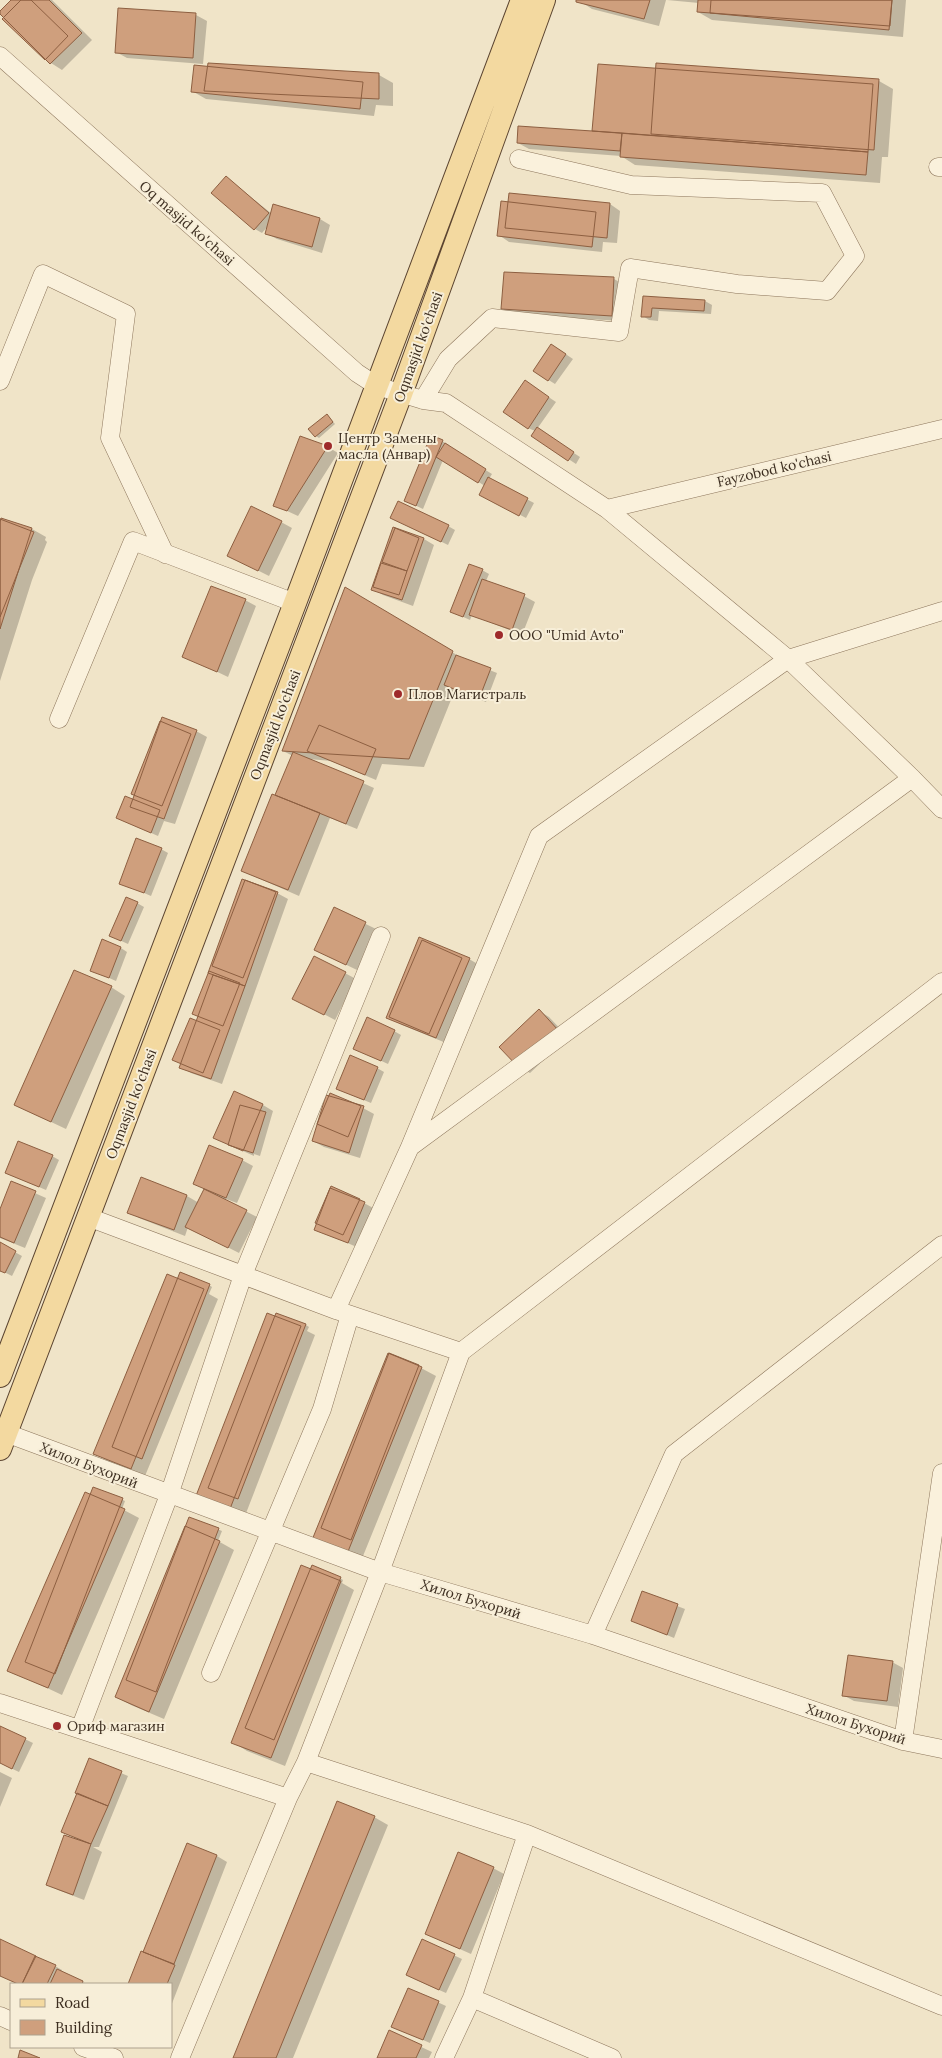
<svg xmlns="http://www.w3.org/2000/svg" width="942" height="2058" font-family="Lora,serif">
<style>
.shadow{fill:#0003}
.building{fill:#cf9f7d;stroke:#8d5f41}
.lines{fill:none;stroke-linecap:round;stroke-linejoin:round}
.minor-casing{stroke:#8d765c;stroke-width:19}
.major-casing{stroke:#5b4430;stroke-width:24}
.minor{stroke:#faf1dc;stroke-width:18}
.major{stroke:#f3d9a0;stroke-width:22}
.poi-dot{fill:#9e2a2b;stroke:#f7eed8;stroke-width:2}
.labels{text-anchor:middle;dominant-baseline:central;stroke-width:4;stroke-linejoin:round;paint-order:stroke}
.street-label{font-size:14px;fill:#3d2e20;stroke:#f7eed8}
.poi-label{font-size:14px;fill:#3d2e20;stroke:#f7eed8;text-anchor:start}
</style>
<rect width="100%" height="100%" fill="#f0e4c8"/>
<!-- shadow -->
<path class="shadow" d="M12,0h40l40,40 -30,30 -11,-7 -47,-44z
M578,0h88l-7,26 -67,-17z
M667,0h239l-3,37 -191,-17 -14,-8 1,-9z
M120,9l76,6 11,6 -4,43 -76,-6 -11,-6z
M209,65l170,10 14,8v23l-17,-1 -2,11 -168,-17 -14,-8z
M657,65l222,16 14,8 -5,68h-6l-2,26 -245,-18 -14,-9 -92,-7 -11,-6 80,-10 59,-64z
M226,177l46,37 2,-8 46,13 10,6 -8,28 -45,-14 -11,-6 2,-7 -6,7 -7,-4 -42,-36z
M610,204l10,7 -3,32 -14,-1 -1,10 -93,-10 -10,-7z
M505,273l109,6 11,6 -2,36 -110,-6 -10,-6z
M644,297l61,4 7,4 -1,9 -52,-3 -1,10 -9,-1 -6,-4z
M558,349l15,10 -18,25 -21,-13z
M532,386l24,16 -19,27 43,28 -4,7 -44,-29 3,-4 -7,-3z
M327,415l8,9 -16,14 -3,-2z
M301,438l27,9 10,6 -40,63 -24,-11z
M442,441l7,4 -1,2 44,27 -3,5 45,24 -8,15 -46,-24 5,-8 -42,-26 -20,49 -17,-8z
M0,520l32,9 14,8 -1,3 2,2 -15,38 -32,101z
M399,521l49,5 7,4 -7,15z
M281,522l11,6 -23,48 -40,-20z
M424,539l10,6 -21,61 -30,-11 -10,-6z
M482,570l7,4 -3,7 38,15 11,6 -13,33 -50,-20 -2,5 -11,-5z
M346,589l121,72 30,12 -11,29 -31,-12 -31,77 -42,-3 -6,16 -45,-19 -22,-2 65,29 -17,41 -27,-11 -31,78 -57,-25 51,-115 -10,-5z
M245,600l11,6 -28,71 -44,-21z
M196,731l11,6 -32,87 -11,-3 -6,15 -41,-18z
M161,849l7,4 -17,43 -30,-13z
M277,893l11,6 -66,185 -31,-11 -10,-6 16,-45z
M137,903l7,4 -16,37 -11,-5z
M335,909l41,20 -19,41 -31,-15z
M121,948l6,4 -11,29 -25,-11z
M315,957l41,22 -21,41 -30,-16z
M469,959l14,8 -32,78 -49,-20 -14,-8z
M111,987l14,9 -59,133 -51,-24z
M539,1011l10,6 19,20 -38,36 -11,-6z
M394,1031l7,4 -13,29 -26,-12z
M377,1068l7,4 -13,31 -27,-11z
M263,1105l10,6 -13,45 -6,-2v2l-29,-13z
M363,1108l11,6 -14,44 -36,-11 -11,-6z
M52,1156l7,4 -13,30 -40,-17z
M242,1160l11,6 -16,37 -11,-4v2l31,16 -18,36 -51,-26 -3,9 -46,-18 -10,-6 12,-33 46,17 12,7 6,-14 -10,-6z
M12,1183l34,15 -21,50 -25,-10v-26z
M364,1203l11,6 -16,39 -44,-19z
M0,1244l22,12 -10,20 -12,-6z
M178,1280l31,5 3,2 -3,7 9,5 -73,177 -36,-14 -14,-9z
M277,1314l29,11 3,2 -2,4 8,4 -72,186 -33,-12z
M421,1368l15,8 -75,185 -33,-13z
M94,1488l31,13 -3,8 17,9 -77,177 -53,-25z
M190,1518l32,13 -4,10 16,9 -70,169 -33,-14 -15,-8z
M340,1578l3,2 -1,3 12,7 -69,176 -38,-15 -14,-9z
M643,1593l42,16 -11,29 -41,-17z
M892,1662l11,6 -5,39 -44,-6 -11,-6z
M0,1727l33,16 -14,29 -19,-9z
M90,1760l38,16 -29,71h-6l9,5 -18,48 -26,-10 -11,-6 28,-46 -13,-7z
M0,1772l12,6 -12,29z
M374,1817l14,8 -95,233h-59z
M217,1856l10,6 -56,144v-22h-42l13,-32 2,1z
M493,1868l11,6 -33,80 -45,-20z
M0,1941l55,25 7,4 -1,2 26,12h-68l-19,-9z
M423,1941l39,18 -16,34 -32,-14z
M409,1989l37,17 -16,37 -37,-16z
M389,2032l43,20 -3,6h-51z"/>
<!-- building -->
<path class="building" d="M11,0h38l33,33 -32,31 -50,-50v-3z
M21,0h10l37,36 -23,24 -43,-41z
M576,0h74l-6,19 -68,-17z
M698,0h194l-2,26 -193,-14z
M711,0h181l-3,30 -179,-17z
M118,8l78,5 -3,45 -78,-5z
M208,63l171,10v26l-175,-8z
M656,63l223,16 -5,71 -223,-16z
M598,64l275,20 -5,68 -276,-21z
M194,65l169,17 -3,27 -169,-17z
M518,126l104,7 -2,18 -103,-8z
M622,133l246,19 -2,23 -246,-18z
M226,176l43,37 -15,17 -43,-37z
M509,193l101,10 -3,35 -102,-10z
M501,201l95,11 -4,35 -95,-11z
M273,204l47,14 -8,29 -47,-13z
M504,272l110,5 -2,39 -111,-7z
M643,296l62,4 -1,11 -52,-3 -1,9h-10z
M551,344l15,10 -18,27 -15,-10z
M525,380l24,17 -21,32 -25,-17z
M327,414l6,8 -18,15 -7,-8z
M537,427l37,25 -6,9 -37,-25z
M431,435l12,5 -27,66 -12,-5z
M300,436l28,10 -41,65 -14,-5z
M445,443l41,26 -8,14 -42,-26z
M488,477l40,21 -9,18 -40,-21z
M398,501l51,24 -8,17 -51,-24z
M251,506l31,15 -24,50 -31,-15z
M1,518l31,10 -32,101v-107z
M0,519l34,13 -34,85z
M393,527l31,11 -22,62 -31,-10z
M395,528l24,10 -12,33 -25,-9z
M381,563l26,8 -8,24 -26,-8z
M469,564l14,5 -20,48 -13,-5z
M482,579l43,15 -13,36 -43,-15z
M211,586l35,13 -29,73 -35,-15z
M345,587l108,64 -44,108 -127,-8z
M456,655l35,13 -12,31 -35,-14z
M162,717l35,13 -33,89 -34,-12z
M160,721l31,13 -29,72 -31,-12z
M319,725l57,24 -11,26 -58,-24z
M293,752l71,29 -18,43 -71,-29z
M272,794l48,19 -32,77 -47,-19z
M125,796l35,14 -9,23 -35,-15z
M136,838l26,10 -18,45 -25,-9z
M242,879l36,13 -33,94 -37,-13z
M245,880l31,12 -33,86 -31,-12z
M126,897l12,5 -17,39 -12,-5z
M334,907l32,15 -20,43 -32,-15z
M419,937l51,21 -34,80 -50,-20z
M102,939l19,8 -12,31 -19,-7z
M422,940l40,18 -33,76 -40,-17z
M314,956l32,16 -22,43 -32,-16z
M74,970l38,16 -61,136 -37,-17z
M209,971l31,12 -17,43 -31,-12z
M213,975l32,11 -34,93 -32,-11z
M539,1009l19,21 -39,38 -20,-21z
M367,1017l28,13 -14,31 -28,-12z
M190,1018l30,12 -17,43 -31,-13z
M350,1055l28,12 -14,33 -28,-11z
M234,1091l29,13 -20,47 -30,-13z
M330,1093l31,13 -13,31 -31,-13z
M326,1095l38,11 -15,47 -37,-12z
M240,1105l26,7 -13,41 -25,-8z
M18,1141l35,14 -14,32 -34,-14z
M209,1145l34,14 -17,39 -33,-14z
M141,1177l46,18 -13,35 -47,-17z
M11,1181l25,10 -22,52 -14,-6v-28z
M331,1186l29,13 -17,36 -28,-12z
M330,1188l35,14 -17,41 -34,-13z
M204,1189l43,21 -19,38 -43,-21z
M0,1242l16,9 -11,22 -5,-2z
M180,1272l30,12 -68,175 -30,-12z
M167,1274l37,15 -73,180 -38,-15z
M267,1313l34,13 -73,188 -34,-13z
M276,1313l30,11 -68,175 -30,-11z
M388,1353l34,14 -75,187 -35,-14z
M389,1353l30,12 -68,175 -30,-12z
M93,1487l30,11 -68,176 -30,-12z
M85,1492l40,17 -77,179 -41,-17z
M189,1517l30,11 -63,164 -30,-12z
M185,1526l35,15 -71,171 -34,-15z
M301,1565l40,16 -70,177 -40,-15z
M312,1565l29,12 -67,163 -29,-12z
M642,1591l36,13 -11,31 -36,-14z
M848,1655l45,6 -6,40 -45,-5z
M0,1726l26,12 -14,31 -12,-6z
M89,1758l33,13 -14,35 -33,-13z
M77,1793l31,13 -17,38 -30,-12z
M337,1801l38,15 -99,242h-43z
M64,1835l27,9 -18,51 -27,-10z
M187,1843l30,12 -43,109 -31,-12z
M458,1852l36,15 -34,82 -35,-15z
M0,1939l36,17 -14,28h-4l-18,-8z
M422,1939l33,15 -16,36 -33,-15z
M141,1951l34,14 -8,19h-39z
M35,1956l21,9 -9,19h-25z
M57,1969l26,12 -1,3h-32z
M408,1988l31,13 -16,39 -32,-13z
M389,2030l33,15 -6,13h-39z
M20,2050l20,8h-22z"/>
<g class="lines">
<defs>
<path id="minor" d="M0,56l357,317 20,13 46,14 23,3 161,106 181,150 124,119 30,31
M938,167h4
M0,381l43,-107 83,40 -16,124 55,116
M423,400l25,-41 44,-41 127,14 11,-64 107,16 90,7 28,-35 -33,-63 -191,-8 -112,-26
M607,509l335,-80
M59,719l74,-178 162,62
M410,1147l502,-369
M88,1217l248,93 125,42
M336,1310l74,-163 129,-311 249,-177 154,-48
M6,1433l374,139 213,63 310,106 39,8
M593,1635l81,-181 268,-209
M211,1673l111,-264 28,-94
M0,1703l288,95
M80,1729l89,-234 74,-220 138,-339
M903,1741l39,-268
M306,1762l221,72 415,172
M472,1998l140,60
M0,2016l11,5
M83,2047l31,11
M180,2058l108,-260 18,-36 74,-190 81,-220 481,-370
M444,2058l28,-60 55,-164"/>
<path id="major" d="M0,1376l295,-773 227,-603
M0,1449l401,-1055 143,-394"/>
</defs>
<!-- minor casing -->
<use href="#minor" class="minor-casing"/>
<!-- major casing -->
<use href="#major" class="major-casing"/>
<!-- minor -->
<use href="#minor" class="minor"/>
<!-- major -->
<use href="#major" class="major"/>
</g>
<!-- markers -->
<g class="poi-dot">
<circle cx="328" cy="446" r="5"/>
<circle cx="499" cy="635" r="5"/>
<circle cx="398" cy="694" r="5"/>
<circle cx="57" cy="1726" r="5"/>
</g>
<g class="labels">
<!-- street labels -->
<g class="street-label">
<text transform="translate(187 223) rotate(41)">Oq masjid ko'chasi</text>
<text transform="translate(418 347) rotate(-70)">Oqmasjid ko'chasi</text>
<text transform="translate(774 469) rotate(-13)">Fayzobod ko'chasi</text>
<text transform="translate(275 725) rotate(-69)">Oqmasjid ko'chasi</text>
<text transform="translate(131 1104) rotate(-69)">Oqmasjid ko'chasi</text>
<text transform="translate(89 1465) rotate(21)">Хилол Бухорий</text>
<text transform="translate(471 1599) rotate(17)">Хилол Бухорий</text>
<text transform="translate(856 1724) rotate(18)">Хилол Бухорий</text>
</g>
<!-- poi labels -->
<g class="poi-label">
<text x="338" y="438">Центр Замены<tspan x="338" dy="16">масла (Анвар)</tspan></text>
<text x="509" y="635">ООО "Umid Avto"</text>
<text x="408" y="694">Плов Магистраль</text>
<text x="67" y="1726">Ориф магазин</text>
</g>
</g>
<!-- legend -->
<rect x="10" y="1983" width="162" height="65" fill="#f7eed8" stroke="#ada18e"/>
<rect x="20" y="1999" width="25" height="8" fill="#f3d9a0" stroke="#ada18e"/>
<text x="55" y="2008" font-size="15" fill="#3d2e20">Road</text>
<rect x="20" y="2020" width="25" height="15" fill="#cf9f7d" stroke="#ada18e"/>
<text x="55" y="2033" font-size="15" fill="#3d2e20">Building</text>
</svg>
